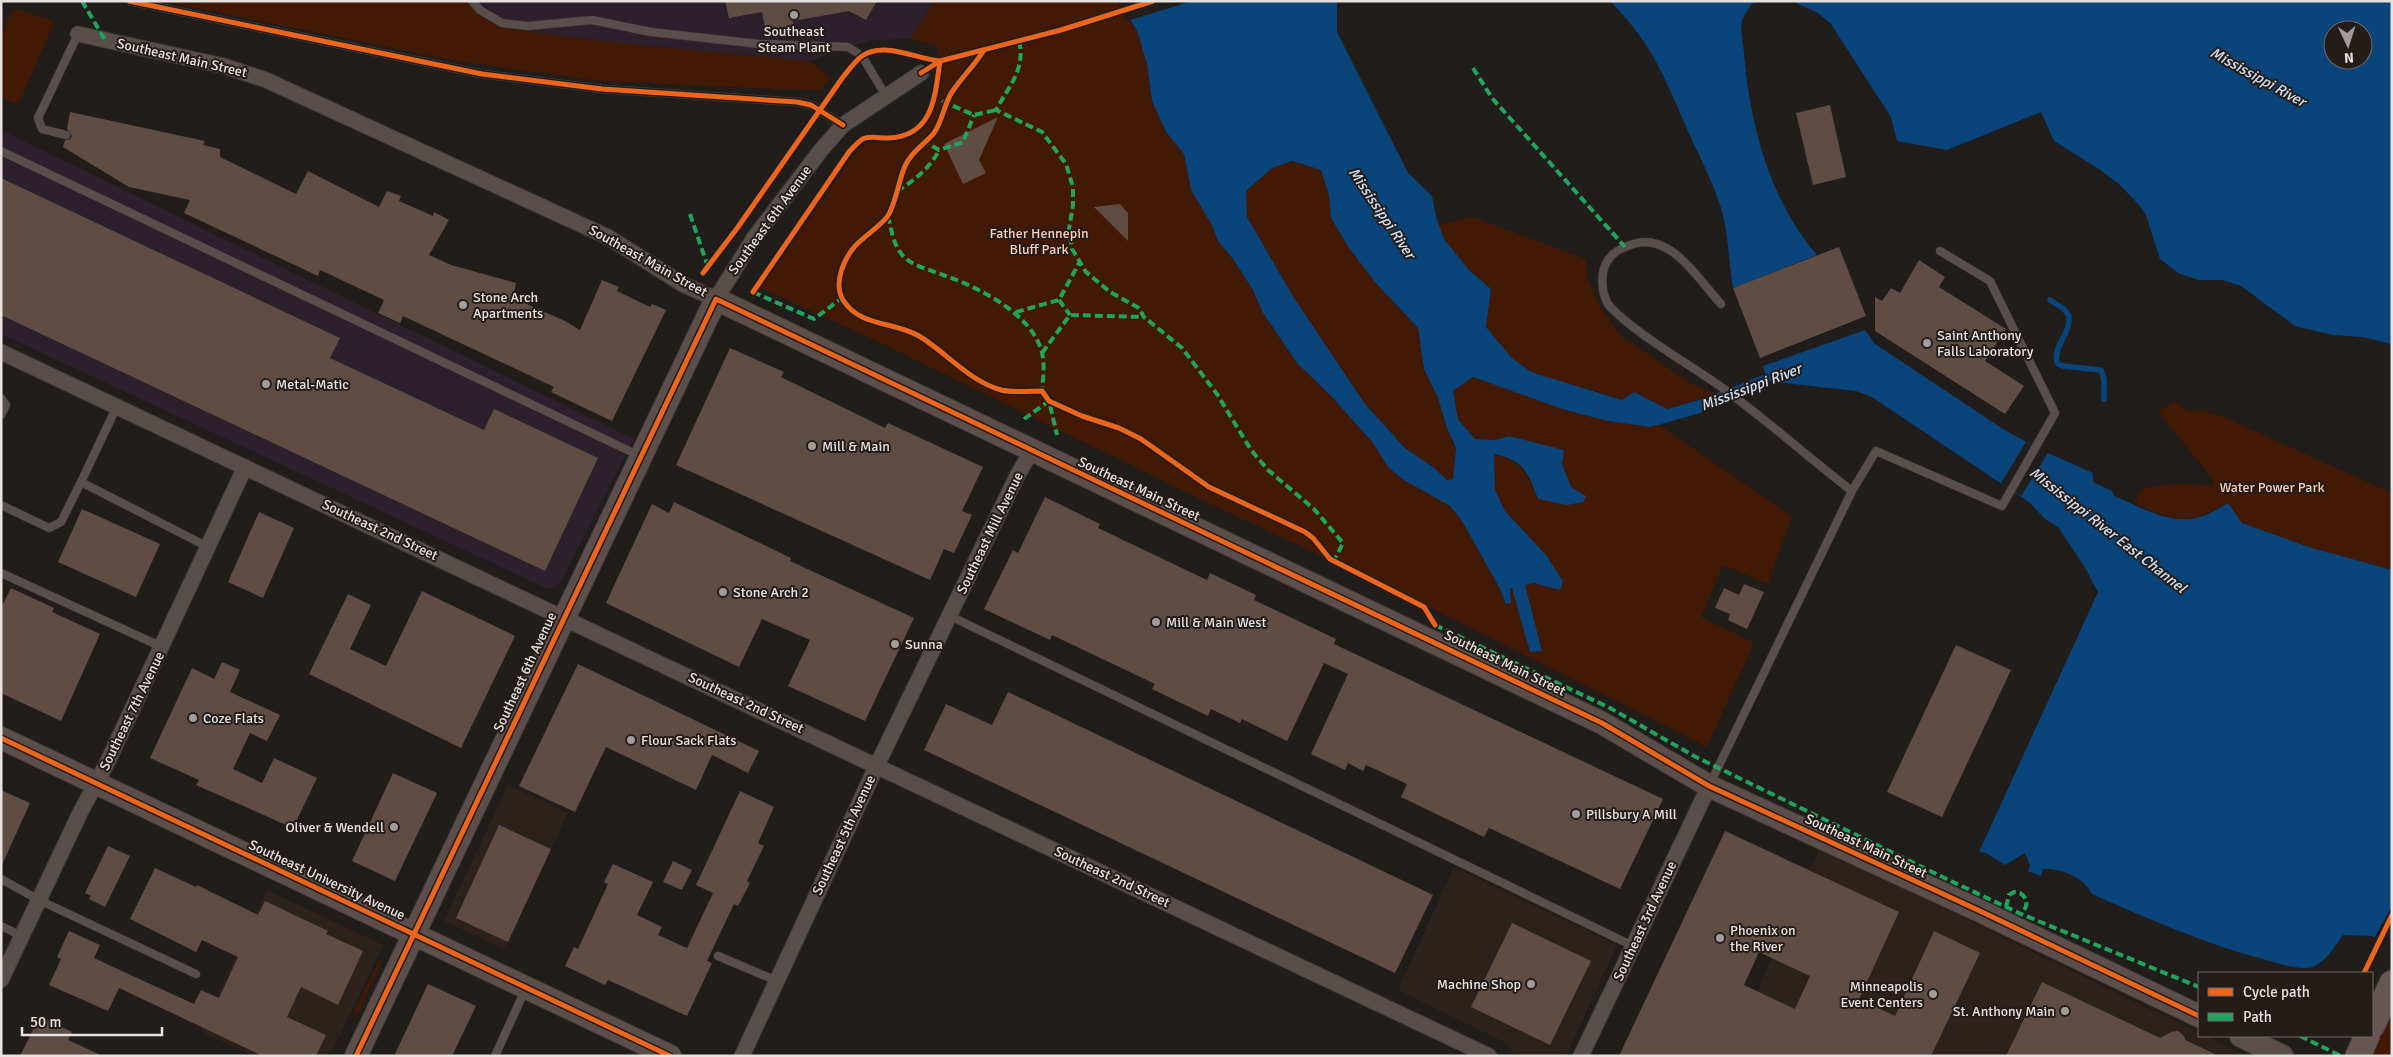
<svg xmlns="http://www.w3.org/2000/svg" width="2393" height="1057" font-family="Signika,sans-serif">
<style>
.built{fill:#2d211c}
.industrial{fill:#2b202b}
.green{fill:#411904}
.water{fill:#09447b;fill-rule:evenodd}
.pier{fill:#211d1b}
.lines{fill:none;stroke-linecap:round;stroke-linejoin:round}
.stream{stroke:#09447b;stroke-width:5.5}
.building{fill:#5f4d44;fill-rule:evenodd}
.lane-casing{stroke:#3c3937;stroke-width:9}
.street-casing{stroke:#3c3937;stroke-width:17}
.secondary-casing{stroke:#3c3937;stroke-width:24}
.primary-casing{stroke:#3c3937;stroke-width:27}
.lane{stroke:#584e4b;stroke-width:8}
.street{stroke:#584e4b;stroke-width:15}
.secondary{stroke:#5c4e4b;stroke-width:22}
.primary{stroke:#665551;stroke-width:25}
.quiet{stroke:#20a55d;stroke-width:4;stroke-dasharray:8 4;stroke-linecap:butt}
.cycleway-casing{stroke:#231c19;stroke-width:8}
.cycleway{stroke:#eb651d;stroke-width:5}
.poi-dot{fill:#a29d9a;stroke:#231c19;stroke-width:2}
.labels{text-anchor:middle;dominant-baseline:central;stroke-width:4;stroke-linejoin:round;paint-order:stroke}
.poi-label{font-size:14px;fill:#e7e2df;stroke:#231c19;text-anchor:start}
.street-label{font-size:14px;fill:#e7e2df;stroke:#231c19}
.park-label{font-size:14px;fill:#fbcdb7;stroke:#231c19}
.water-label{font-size:15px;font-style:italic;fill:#d1e0f2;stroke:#231c19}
</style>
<rect width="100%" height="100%" fill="#211d1b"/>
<!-- built -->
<path class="built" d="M508,785l60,28 -64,136 -60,-28z
M1820,848l379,185v3h7l41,20h-518z
M1454,867l163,78 -51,111h-48l-6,-3 -4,-9 -110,-54z
M267,890l116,55 -53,111h-77l-53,-25z"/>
<!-- industrial -->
<path class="industrial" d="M396,1h539l-25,38 -39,1 -62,21 -199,-19 -100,-13z
M1,130l633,309 -73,142 -7,8 -8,-1 -545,-254z"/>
<!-- green -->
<path class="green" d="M162,1h300l48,28 100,13 199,19 21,16 -9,14 -221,-10 -144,-20z
M935,1h184l18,30 10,33 5,37 14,31 18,22 7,36 22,35 5,16 15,18 20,31 10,23 34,50 36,35 40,45 15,24 14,12 48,27 12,15 38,68 6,15 5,-2 -1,-14 24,-5 15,5 -3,-33 -41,-44 -10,-21 -1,-36c30,8 33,18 44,45l33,-12 -9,-23 -53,-28 -14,4 -20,-1 -17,-20 -5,-28 20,-14 89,31 88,19 9,-2 133,91 -24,68 -45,-19 -22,52 53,26 -47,104 -278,-140 -225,-106 -323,-158 -120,-55 96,-138 10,-8c44,4 67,-9 72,-54 1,-5 3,-10 3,-15 0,-9 -4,-19 -6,-27l-26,-7z
M13,8l42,13 -37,84 -17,-8v-62z
M1292,161l29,9 8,25 2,23 18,30 69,80 6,41 14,29 9,30 9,20 -3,31 -6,1 -14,-13 -28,-19 -40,-44 -71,-106 -47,-81 -1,-26 26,-23z
M1473,217l113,42 1,20 13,27 21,30 71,48 25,10 -50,15 -45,-9 -31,-11 -25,-5 -35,-12 -19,-14 -26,-31 5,-38c-21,-18 -43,-37 -53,-64z
M2174,401l15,11 12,-2 23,7 168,76v77l-83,-23 -68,-24 -13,-20c-45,24 -46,19 -91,2 0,-3 -1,-8 1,-11 6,-14 61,-9 75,-9l1,-4 -56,-69z
M379,960l3,2 -24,51 -5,1z
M2392,1010v46h-23z"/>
<!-- water -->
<path class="water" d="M1119,1h218v31l71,141 24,23 4,21 8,22 25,31 22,19 -5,38 26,31 19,14 91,28 12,-8 33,17 39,-11 59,-24 -2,-8 102,-36 10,14 128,85 38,21 52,23v9l19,9 2,5c27,11 57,30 86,21 10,-3 19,-9 28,-14l14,20 67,24 83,23v376l-20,-10 -29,-1c-8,11 -19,31 -35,33 -16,1 -33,-6 -49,-10 -58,-16 -113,-40 -167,-64 -8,-17 -31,-26 -49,-25l-2,7 -13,-5 2,-6 -5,-12 -20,12 -19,-12 -7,-1 119,-260 -14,-26 -26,-39 -13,-8 -15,-16 -158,-106 -16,-6 -88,-10 -58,22 -9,10 -51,14 -42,-6 -46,-12 -89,-32 -20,14 5,28 17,20 20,1 14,-4 55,14 -2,14 9,23 15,9 -3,6 -16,3 -29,-6c-10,-26 -14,-39 -44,-45l1,36 10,21 41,44 17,26 -3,9 -26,-7 -9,2 17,66 -12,1 -18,-64h-2l1,15 -5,1 -6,-15 -38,-68 -12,-15 -48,-27 -14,-12 -15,-24 -40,-45 -36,-35 -34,-50 -10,-23 -20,-31 -15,-18 -6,-16 -21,-35 -7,-36 -18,-22 -14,-31 -5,-37 -10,-33zM1292,161l29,9 8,25 2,23 18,30 26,34 43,46 6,41 14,29 9,30 9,20 -3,31 -6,1 -14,-13 -28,-19 -40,-44 -71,-106 -47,-81 -1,-26 26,-23z
M1610,1h157l-16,3c-2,5 -8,12 -9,17 -2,9 1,22 2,31 5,70 26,149 73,203l-84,33c-4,-23 -5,-59 -12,-80 -7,-23 -18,-44 -28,-66 -26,-57 -37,-95 -83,-141z
M1792,1h600v343l-30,-7 -29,-2 -38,-9 -54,-40 -18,-6h-24l-19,-6 -20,-15 -14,-44 -7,-10 -19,-20 -21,-16 -45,-28 -13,-29 -94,38 -50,-9 -6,-24 -60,-93 -13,-11zM2333,30h30v30h-30z"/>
<!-- pier -->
<path class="pier" d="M1117,1h75l-65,20z
M2026,442l22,11 -27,43 -20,-13z
M2392,906v42l-19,-8z"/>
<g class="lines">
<!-- stream -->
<path class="stream" d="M2050,300l14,9 5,7c2,18 -16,29 -12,47l6,3 38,4 3,9v20"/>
</g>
<!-- building -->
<path class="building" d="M725,1h152l-11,19 -17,-9 -56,10 1,7 -28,6 -4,-22 -33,6z
M1830,105l16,72 -33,8 -17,-72z
M70,112l135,29 -2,4 17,4v8l76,37 12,-23 71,36 8,-16 14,5 -2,5 34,15 1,-4 15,8 -20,35 22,10 65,18 -3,15 52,23 15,9 22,-50 17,7 -2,4 33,16 2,-3 14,6 -54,111 -61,-29 3,-5 -151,-71 -3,7 -22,-10 6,-13 -64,-30 -2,6 -134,-63 6,-13 -61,-13 -66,-40 2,-7 5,-1 2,-3 -5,-7z
M998,117l-19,43 7,13 -23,11 -19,-40z
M1,178l339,160 -10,20 154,72 10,-21 104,49 -53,113 -544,-256z
M1120,204l8,9v28l-34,-34z
M1839,247l27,69 -106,42 -27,-70z
M1919,260l26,17 -6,10 67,42 -21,32 39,25 -19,28 -130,-83v-34l7,4 9,-13 9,5z
M730,348l54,24 -3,5 104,51 3,-5 95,44 -21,44 10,4 -18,38 -10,-4 -14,31 -254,-115z
M1045,497l55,27 -2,4 109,52 3,-7 46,22 -2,5 82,39 -2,5 329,155 -43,90 -131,-61 -5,9 -83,-40 6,-13 -41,-19 -3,6 -15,-8 -3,7 -34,-16 37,-80 -24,-11 -37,78 -45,-22 -2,4 -29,-14 -3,7 -56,-27 3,-5 -103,-49 -2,5 -66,-31 29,-59 5,3z
M674,502l117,56 -1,3 124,57 -49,103 -77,-35 22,-46 -48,-21 -23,48 -133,-64 46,-99 17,9z
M82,509l78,35 -24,53 -78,-35z
M259,512l35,16 -31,70 -35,-16z
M1744,584l20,8 -17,37 -19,-9 2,-6 -15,-6 9,-20 15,7z
M11,588l43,20 -2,4 48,22 -39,87 -60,-28v-85z
M422,591l93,45 -54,112 -152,-74 39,-80 23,11 -21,44 36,17z
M1956,645l55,25 -69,147 -55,-25z
M222,662l18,8 -10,22 50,23 -13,26 -17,-8 -17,36 29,14 12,-25 43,20 -24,50 -97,-43 3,-5 -49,-22 42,-90 22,11z
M578,664l181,87 -11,22 -36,-18 -16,35 -90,-43 -31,65 -56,-26z
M1008,692l425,203 -38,78 -471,-223 22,-46 46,21z
M393,773l44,20 -42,88 -43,-20z
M1,790l29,13 -29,64z
M740,791l34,16 -16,36 6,3 -17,35 3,2 -12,23 -4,-2 -27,57 5,2 -25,53 -79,-36 -3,5 -40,-19 9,-19 4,2 30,-65 -4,-2 9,-18 40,18 -16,33 25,12 -4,8 29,13 26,-55 -17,-8z
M499,825l52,24 -43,93 -52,-24z
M1725,831l174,81 -40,87 36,17 39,-85 46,22 -49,103h-312zM1759,952l51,24 -15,33 -51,-24z
M108,846l22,10 -25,51 -16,-8 2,-3 -6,-3z
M673,861l19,9 -10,20 -19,-8z
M155,868l41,19 1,-2 61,30 7,-14 63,30 -2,3 37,17 -25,54 -37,-18 -14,30 39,18 -10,21h-53l-144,-68 -11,23 -59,-26 12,-26 -4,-2 12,-26 31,14 -6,13 41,19 59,27 7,-14 18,8 19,-41 -36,-17 -6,12 -66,-33z
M1512,923l79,38 -41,84 -79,-38z
M2042,982l118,56 11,-6 7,-1 6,5 1,4 34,16h-213z
M428,984l48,22 -24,50h-58z
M40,1016l32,16 -4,8 35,16h-83z"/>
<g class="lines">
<defs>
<path id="lane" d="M129,1l353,73 120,15 195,13 14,3 32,20
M472,1l8,9 22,13 26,3 64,-6 59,12 108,12 89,3 14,9 24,40
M66,135l-24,-6 -4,-11 40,-84
M1,151l639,305
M1721,304c-23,-25 -50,-72 -88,-60 -11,4 -19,7 -25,16 -8,11 -7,32 0,44 4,6 13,13 19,18 30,25 65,44 97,67 44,32 85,69 128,102
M1,398l5,7 -5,10
M117,406l-36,76 127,65
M1,505l48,23 12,-6 20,-40
M1,573l161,74
M950,616l683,330
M1710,784l142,-293 24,-40 126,55 53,-93 -65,-132 -50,-30
M1,879l38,21 157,74
M1,926l21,10
M718,956l59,25
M495,1056l30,-66"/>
<path id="street" d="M78,34l146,32 42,14 342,157 76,48 32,14 38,-61 67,-88 22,-25 78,-52
M1,352l1488,704
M1,980l79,-167 28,-52 137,-294
M742,1056l135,-291 140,-289 15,-26
M1581,1056l128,-270"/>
<path id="secondary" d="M1,738l669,318
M2241,1036l41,20
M356,1056l360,-757 886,424 107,63 271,125 219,105"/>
<path id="primary" d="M2372,1026l20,-43
M2358,1056l9,-20"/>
</defs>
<!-- lane casing -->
<use href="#lane" class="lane-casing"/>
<!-- street casing -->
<use href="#street" class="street-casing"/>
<!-- secondary casing -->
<use href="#secondary" class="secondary-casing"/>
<!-- primary casing -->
<use href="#primary" class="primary-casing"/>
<!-- lane -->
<use href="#lane" class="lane"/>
<!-- street -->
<use href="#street" class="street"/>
<!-- secondary -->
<use href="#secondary" class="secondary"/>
<!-- primary -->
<use href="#primary" class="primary"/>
<!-- quiet -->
<path class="quiet" d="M82,1l23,39
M1019,41c7,28 -10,45 -23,69l46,22 24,32 7,23v18l-4,24 3,20 14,23 24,20 29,16 5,9 38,31 35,46 34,56 17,20 46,39 29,34 -9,18
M1473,68l19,30 133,149
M942,101l32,14 22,-5
M922,140l17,10 24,-8 11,-27
M897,191c17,-10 34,-24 42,-41
M690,214l18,53
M888,216c3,12 5,26 12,36 9,14 29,17 43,23 35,12 90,39 99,78 3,11 1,26 0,38
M753,292l61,27 28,-21
M1059,300l11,15
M1016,312l43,-12 20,-37
M1042,353l28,-38 74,2
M1024,419l25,-18 8,34
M1435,625l175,83 84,48 259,126 68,32 178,73
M2006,907l3,-12 5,-3 6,1c9,6 8,13 1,21
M2300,1036l41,20"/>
<defs>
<path id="cycleway" d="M129,1l353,73 120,15 195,13 14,3 32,20
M984,50c-9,15 -22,27 -32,42 -8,12 -9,28 -18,41 -9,11 -21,17 -28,31 -7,13 -10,41 -19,53 -8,10 -21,18 -31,28 -12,13 -23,38 -13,55 17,27 50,21 76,36 28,17 50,45 82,54 13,3 28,1 41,1l7,10 33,15 37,12 22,11 68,48 96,45 8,6 17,21 94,48 11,18
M921,73l19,-12 121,-31 92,-29
M703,273l35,-46 105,-150c5,-6 12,-16 19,-21 23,-15 54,3 78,5 -5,34 -6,75 -51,77 -24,0 -22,-6 -40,14l-96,140
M1,738l669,318
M2364,973l28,-58
M356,1056l360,-757 886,424 107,63 271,125 219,105"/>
</defs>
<!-- cycleway casing -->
<use href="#cycleway" class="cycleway-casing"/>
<!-- cycleway -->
<use href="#cycleway" class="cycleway"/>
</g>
<!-- markers -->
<g class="poi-dot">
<circle cx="794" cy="15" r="5"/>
<circle cx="463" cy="305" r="5"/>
<circle cx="1927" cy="343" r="5"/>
<circle cx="266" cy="384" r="5"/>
<circle cx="812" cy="446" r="5"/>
<circle cx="723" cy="592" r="5"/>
<circle cx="1156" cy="622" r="5"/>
<circle cx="895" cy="644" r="5"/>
<circle cx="193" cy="718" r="5"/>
<circle cx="631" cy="740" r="5"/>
<circle cx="1576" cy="814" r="5"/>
<circle cx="394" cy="827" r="5"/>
<circle cx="1720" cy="938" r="5"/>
<circle cx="1531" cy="984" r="5"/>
<circle cx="1933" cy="994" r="5"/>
<circle cx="2065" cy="1011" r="5"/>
</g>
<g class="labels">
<!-- poi labels -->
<g class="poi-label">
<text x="794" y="31" text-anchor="middle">Southeast<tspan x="794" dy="16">Steam Plant</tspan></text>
<text x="473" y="297">Stone Arch<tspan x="473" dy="16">Apartments</tspan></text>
<text x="1937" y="335">Saint Anthony<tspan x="1937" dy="16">Falls Laboratory</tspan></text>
<text x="276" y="384">Metal-Matic</text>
<text x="822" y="446">Mill &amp; Main</text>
<text x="733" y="592">Stone Arch 2</text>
<text x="1166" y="622">Mill &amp; Main West</text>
<text x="905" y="644">Sunna</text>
<text x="203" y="718">Coze Flats</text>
<text x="641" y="740">Flour Sack Flats</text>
<text x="1586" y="814">Pillsbury A Mill</text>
<text x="384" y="827" text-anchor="end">Oliver &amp; Wendell</text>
<text x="1730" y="930">Phoenix on<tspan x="1730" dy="16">the River</tspan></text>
<text x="1521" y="984" text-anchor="end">Machine Shop</text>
<text x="1923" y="986" text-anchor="end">Minneapolis<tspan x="1923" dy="16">Event Centers</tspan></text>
<text x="2055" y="1011" text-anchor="end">St. Anthony Main</text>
</g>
<!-- street labels -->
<g class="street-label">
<text transform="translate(182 58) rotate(13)">Southeast Main Street</text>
<text transform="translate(770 220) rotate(-54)">Southeast 6th Avenue</text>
<text transform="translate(648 261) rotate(29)">Southeast Main Street</text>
<text transform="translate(1139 489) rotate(25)">Southeast Main Street</text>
<text transform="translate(380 530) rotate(25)">Southeast 2nd Street</text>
<text transform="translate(990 533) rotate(-64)">Southeast Mill Avenue</text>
<text transform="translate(1505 663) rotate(26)">Southeast Main Street</text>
<text transform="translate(525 672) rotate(-65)">Southeast 6th Avenue</text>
<text transform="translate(746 703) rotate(25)">Southeast 2nd Street</text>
<text transform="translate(132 711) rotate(-64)">Southeast 7th Avenue</text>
<text transform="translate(844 835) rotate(-65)">Southeast 5th Avenue</text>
<text transform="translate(1866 846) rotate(25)">Southeast Main Street</text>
<text transform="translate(1112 877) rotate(25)">Southeast 2nd Street</text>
<text transform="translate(327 880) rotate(25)">Southeast University Avenue</text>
<text transform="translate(1645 921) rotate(-65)">Southeast 3rd Avenue</text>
</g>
<!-- park labels -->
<g class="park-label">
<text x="1039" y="233">Father Hennepin<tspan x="1039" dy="16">Bluff Park</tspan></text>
<text x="2272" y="487">Water Power Park</text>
</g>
<!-- water labels -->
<g class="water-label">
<text transform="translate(2258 77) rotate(29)">Mississippi River</text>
<text transform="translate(1382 213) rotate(56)">Mississippi River</text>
<text transform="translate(1751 387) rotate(-21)">Mississippi River</text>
<text transform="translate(2108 530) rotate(38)">Mississippi River East Channel</text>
</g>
</g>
<!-- border -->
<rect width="2393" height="1057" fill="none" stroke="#e7e2df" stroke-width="5"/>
<!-- legend -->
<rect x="2198" y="972" width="175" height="65" fill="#231c19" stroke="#716b68"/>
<rect x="2208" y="988" width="25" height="8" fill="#eb651d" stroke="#716b68"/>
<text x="2243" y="997" font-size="15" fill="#e7e2df">Cycle path</text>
<rect x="2208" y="1013" width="25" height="8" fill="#20a55d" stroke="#716b68"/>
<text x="2243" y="1022" font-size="15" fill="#e7e2df">Path</text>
<!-- north arrow -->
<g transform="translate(2348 45) rotate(176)"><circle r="24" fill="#231c19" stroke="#716b68"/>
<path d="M0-4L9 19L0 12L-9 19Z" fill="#a29d9a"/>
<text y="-8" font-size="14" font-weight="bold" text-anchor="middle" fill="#e7e2df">N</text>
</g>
<!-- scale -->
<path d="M22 1027v8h140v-8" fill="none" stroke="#e7e2df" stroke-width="2.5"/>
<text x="30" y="1027" font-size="15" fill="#e7e2df" stroke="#231c19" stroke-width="4" paint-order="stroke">50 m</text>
</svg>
